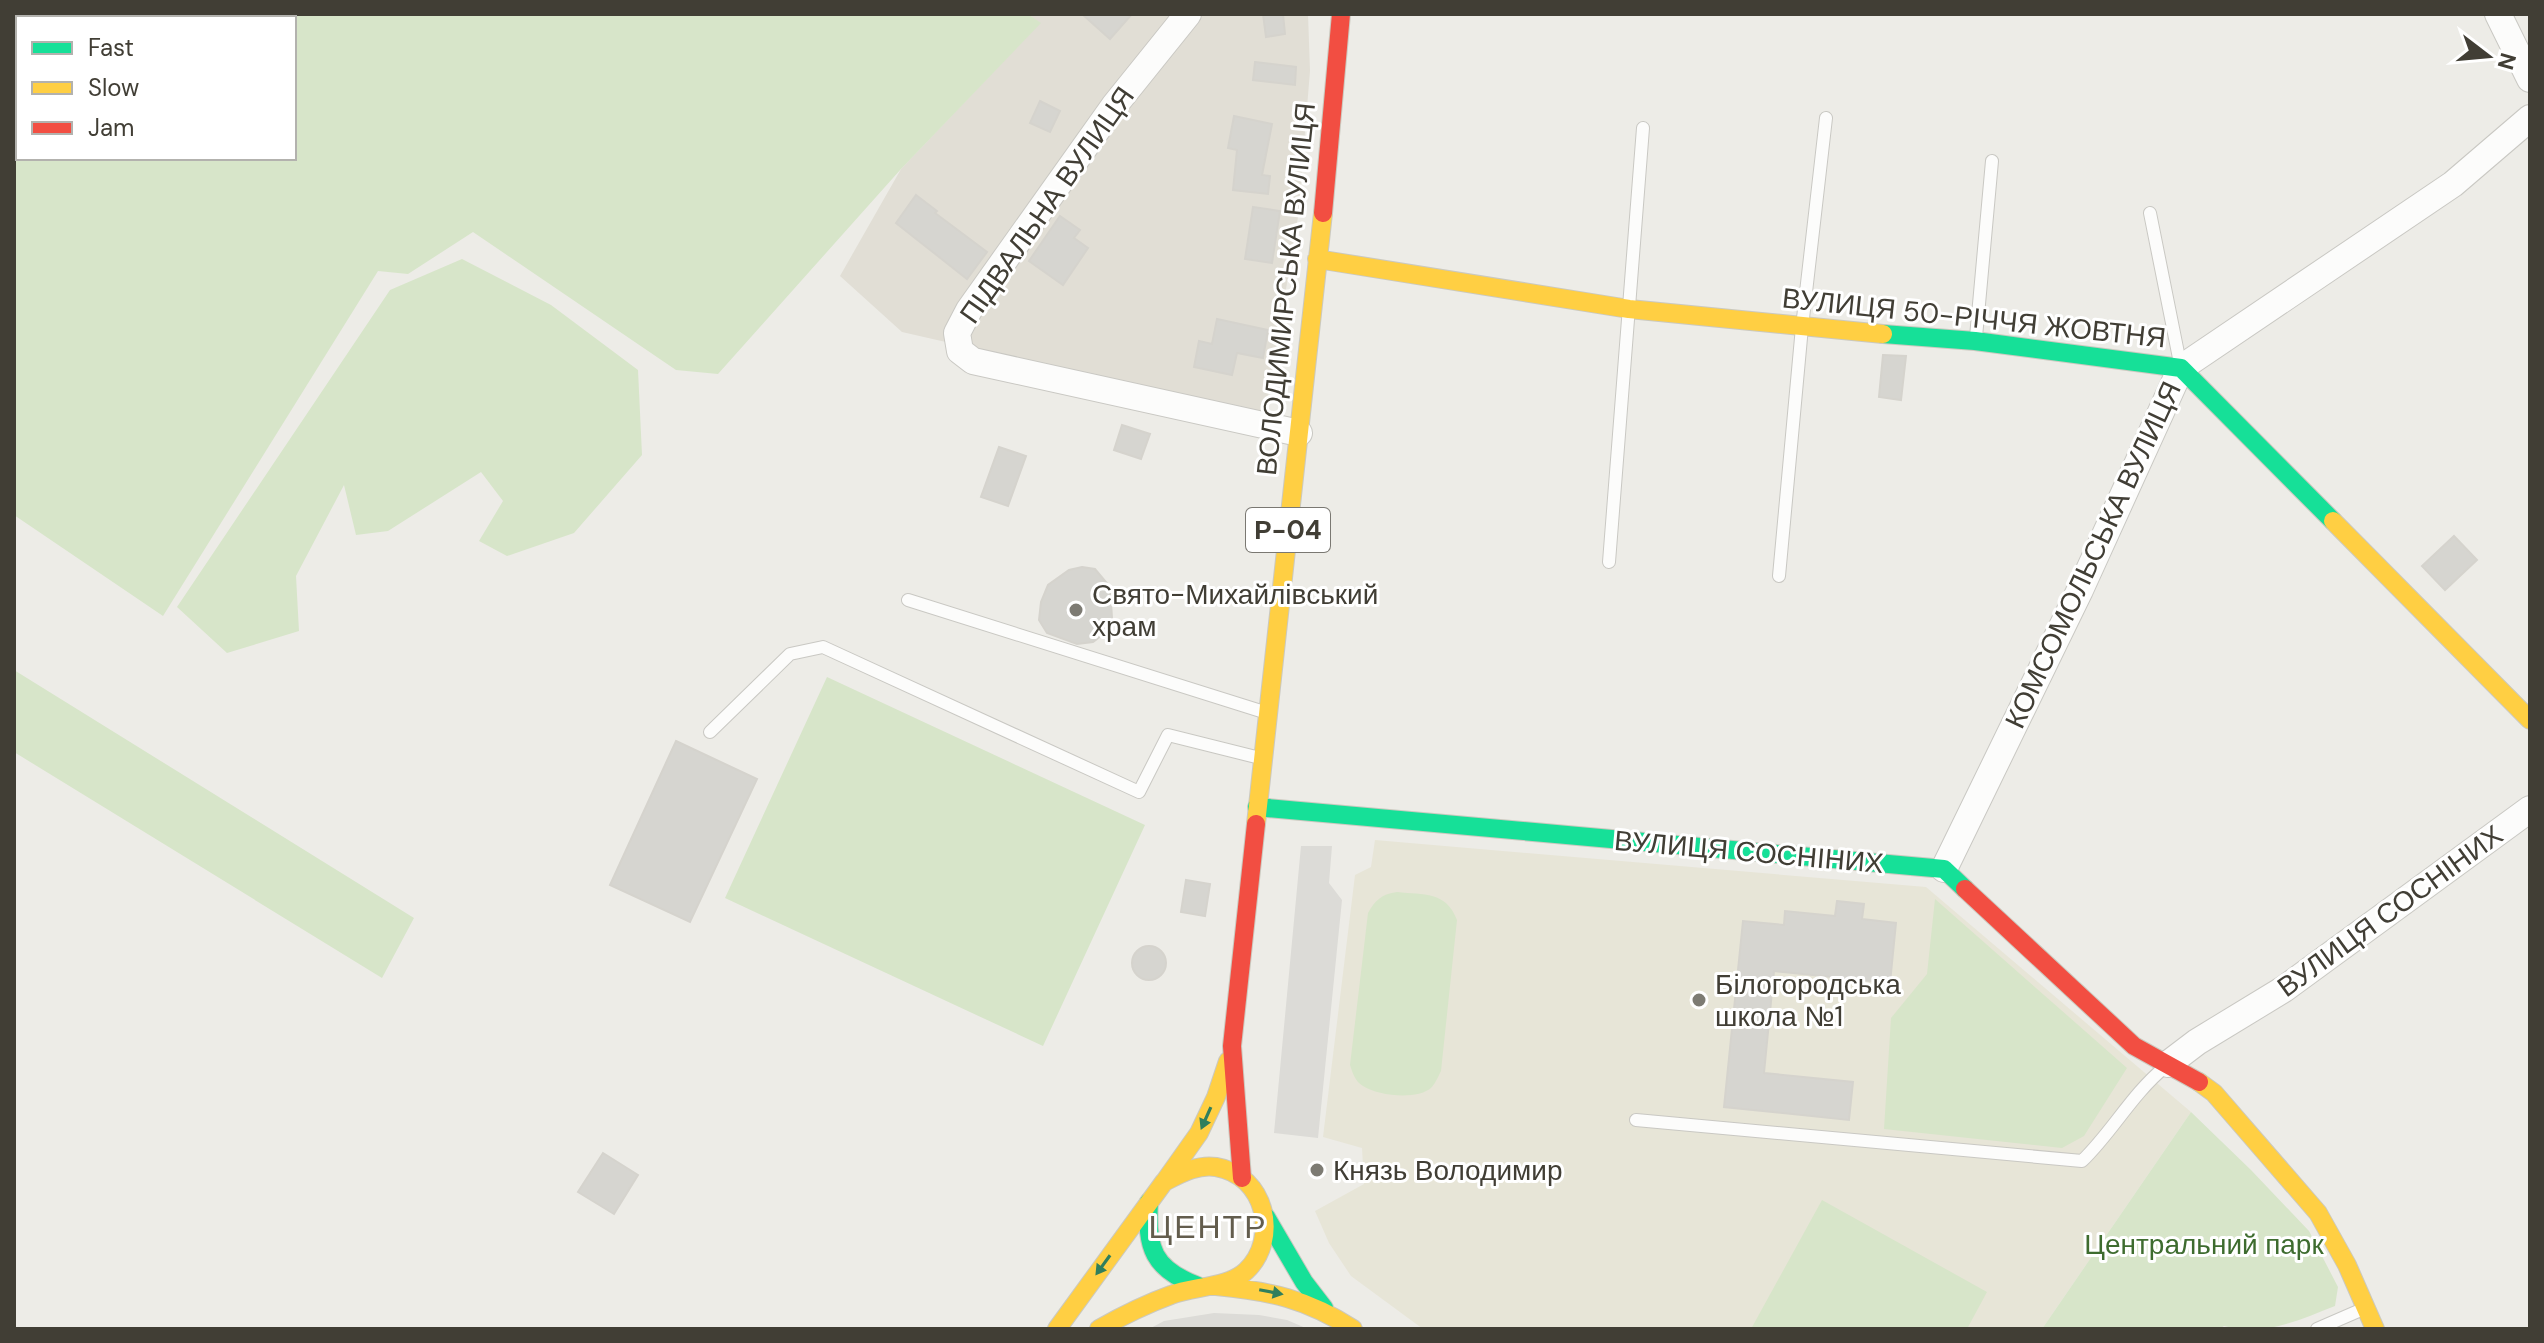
<svg xmlns="http://www.w3.org/2000/svg" width="2544" height="1343" font-family="'DM Sans',sans-serif">
<style>
.residential{fill:#e1ded5}
.education{fill:#e7e5d7}
.green{fill:#d7e5c9;fill-rule:evenodd}
.parking{fill:#dcdbd7}
.building{fill:#d6d5d0;stroke:#d5d3cd;stroke-width:2}
.lines{fill:none;stroke-linecap:round;stroke-linejoin:round}
.lane-casing{stroke:#c9c8c3;stroke-width:14}
.street-casing{stroke:#c9c8c3;stroke-width:28}
.fast-casing{stroke:#cbc9bf;stroke-width:20}
.slow-casing{stroke:#cbc9bf;stroke-width:20}
.jam-casing{stroke:#cbc9bf;stroke-width:20}
.lane{stroke:#fcfcfb;stroke-width:12}
.street{stroke:#fcfcfb;stroke-width:26}
.fast{stroke:#16e098;stroke-width:18}
.slow{stroke:#ffcf43;stroke-width:18}
.jam{stroke:#f24e42;stroke-width:18}
.oneway{fill:#307f5d}
.poi-dot{fill:#7d7b73;stroke:#fff;stroke-width:3}
.labels{text-anchor:middle;dominant-baseline:central;stroke-width:6;stroke-linejoin:round;paint-order:stroke}
.shield{fill:#fff;stroke:#7a7872;stroke-width:2}
.shield-label{font-size:26px;font-weight:bold;fill:#413e35}
.street-label{font-size:28px;fill:#413e35;stroke:#fff}
.poi-label{font-size:28px;fill:#413e35;stroke:#fff;text-anchor:start}
.park-label{font-size:28px;fill:#3e6c2f;stroke:#fff}
.quarter-label{font-size:32px;letter-spacing:2px;fill:#635d4d;stroke:#fff}
</style>
<rect width="100%" height="100%" fill="#edece7"/>
<!-- residential -->
<path class="residential" d="M1028,14h280l2,57 -12,146 -33,198 -363,-83 -62,-56 61,-107 139,-146z"/>
<!-- education -->
<path class="education" d="M1375,840l551,47 265,225 -149,217h-619l-72,-53 -22,-33 -14,-32 49,-27 -2,-36 -39,-11 32,-262 16,-8z"/>
<!-- green -->
<path class="green" d="M14,14h1014l13,9 -140,146 -183,205 -42,-4 -203,-138 -65,42 -30,-3 -215,345 -149,-101zM294,18v140h-276v-140z
M462,259l89,46 87,65 4,85 -68,78 -67,23 -28,-15 24,-40 -22,-29 -93,59 -32,4 -12,-50 -48,91 3,55 -72,22 -50,-46 213,-317z
M14,670l400,248 -32,60 -368,-226z
M827,677l318,148 -102,221 -318,-148z
M1397,892c27,3 49,-1 60,28l-16,151c-3,6 -6,13 -10,17 -14,12 -53,8 -68,-2 -8,-5 -10,-12 -13,-21l18,-152c7,-13 14,-19 29,-21z
M1935,899l192,169 -43,68 -22,12 -178,-19 7,-111 36,-44z
M2191,1112l60,58 58,61 29,56 -3,19c-36,14 -71,31 -111,20l-5,3h-177z
M1822,1200l165,92 -20,37h-216z"/>
<!-- parking -->
<path class="parking" d="M1301,846h31l-3,37 13,17 -24,238 -44,-5z
M1214,1313l45,2 28,5 21,9h-159l15,-8z"/>
<!-- building -->
<path class="building" d="M1082,14h50l-22,25z
M1263,14h20l2,20 -19,3z
M1255,62l41,5 -1,18 -42,-5z
M1040,101l20,10 -10,21 -20,-9z
M1234,116l38,8 -10,51 8,1 -2,18 -35,-4 4,-40 -9,-2z
M916,195l21,16 -2,2 52,39 -20,27 -71,-56z
M1253,207l27,4 -8,52 -27,-4z
M1060,216l20,14 -6,8 14,10 -25,37 -34,-24z
M1217,319l51,11 -5,28 -26,-5 -5,22 -38,-8 5,-26 13,3z
M1883,355l23,1 -5,44 -22,-3z
M1122,425l28,9 -9,25 -27,-9z
M999,447l27,9 -18,50 -27,-9z
M2454,536l23,24 -32,30 -23,-24z
M1082,567l13,2 15,18 2,31 -6,14 -13,10 -16,2 -30,-11 -8,-13 2,-18 7,-17 21,-15z
M676,741l81,38 -67,143 -80,-37z
M1186,880l24,4 -5,32 -24,-4z
M1837,901l27,3 -2,15 34,4 -6,60 -116,-12 -10,102 89,9 -4,38 -125,-13 19,-186 41,4 1,-14 50,5z
M1132 963a17 17 0 1 1 34 0a17 17 0 1 1-34 0Z
M603,1153l35,22 -24,39 -36,-22z"/>
<g class="lines">
<defs>
<path id="lane" d="M2150,213l30,150
M1976,337l16,-176
M1609,562l34,-434
M1779,576l23,-249 24,-209
M908,600l356,112
M710,732l80,-78 33,-7 316,145 29,-57 92,23
M1636,1120l446,41c31,-30 49,-66 84,-95
M2317,1329l46,-20"/>
<path id="street" d="M1188,14l-74,92 -145,204 -12,23 3,18 13,10 326,72
M2498,14l32,65
M1944,869l136,-279 101,-222 272,-184 77,-66
M2168,1064l29,-22 87,-53 246,-180"/>
<path id="fast" d="M1883,334l92,7 206,27 152,153
M1257,807l687,62 21,20
M1149,1202c-3,46 4,67 49,84
M1266,1217l38,65 20,26"/>
<path id="slow" d="M1317,259l312,50 254,25
M2333,521l197,199
M1256,824l67,-611
M2199,1082l15,11 104,120 29,52 28,64
M1165,1181l34,-48 17,-36 12,-36
M1216,1286c54,5 91,13 137,43
M1057,1329l107,-147c16,-8 33,-18 52,-15 50,8 64,72 30,104 -18,17 -53,15 -75,24 -25,9 -49,21 -72,34"/>
<path id="jam" d="M1323,213l18,-199
M1965,889l169,157 65,36
M1242,1178l-10,-132 24,-222"/>
</defs>
<!-- lane casing -->
<use href="#lane" class="lane-casing"/>
<!-- street casing -->
<use href="#street" class="street-casing"/>
<!-- fast casing -->
<use href="#fast" class="fast-casing"/>
<!-- slow casing -->
<use href="#slow" class="slow-casing"/>
<!-- jam casing -->
<use href="#jam" class="jam-casing"/>
<!-- lane -->
<use href="#lane" class="lane"/>
<!-- street -->
<use href="#street" class="street"/>
<!-- fast -->
<use href="#fast" class="fast"/>
<!-- slow -->
<use href="#slow" class="slow"/>
<!-- jam -->
<use href="#jam" class="jam"/>
</g>
<!-- one-way arrows -->
<defs><path id="oneway-solid" d="M-6-.8H1V-3.2L6.5 0L1 3.2V.8H-6Z" transform="scale(2)"/></defs>
<g class="oneway">
<use href="#oneway-solid" transform="translate(1206 1118) rotate(114)"/>
<use href="#oneway-solid" transform="translate(1103 1265) rotate(126)"/>
<use href="#oneway-solid" transform="translate(1271 1292) rotate(11)"/>
</g>
<!-- markers -->
<g class="poi-dot">
<circle cx="1076" cy="610" r="8"/>
<circle cx="1699" cy="1000" r="8"/>
<circle cx="1317" cy="1170" r="8"/>
</g>
<g class="labels">
<!-- shield labels -->
<rect class="shield" x="1246" y="508" width="84" height="44" rx="6"/>
<g class="shield-label">
<text x="1288" y="530">Р-04</text>
</g>
<!-- street labels -->
<g class="street-label">
<text transform="translate(1047 205) rotate(-55)">ПІДВАЛЬНА ВУЛИЦЯ</text>
<text transform="translate(1286 289) rotate(-84)">ВОЛОДИМИРСЬКА ВУЛИЦЯ</text>
<text transform="translate(1974 318) rotate(6)">ВУЛИЦЯ 50-РІЧЧЯ ЖОВТНЯ</text>
<text transform="translate(2093 555) rotate(-65)">КОМСОМОЛЬСЬКА ВУЛИЦЯ</text>
<text transform="translate(1749 852) rotate(5)">ВУЛИЦЯ СОСНІНИХ</text>
<text transform="translate(2390 911) rotate(-36)">ВУЛИЦЯ СОСНІНИХ</text>
</g>
<!-- poi labels -->
<g class="poi-label">
<text x="1092" y="594">Свято-Михайлівський<tspan x="1092" dy="32">храм</tspan></text>
<text x="1715" y="984">Білогородська<tspan x="1715" dy="32">школа №1</tspan></text>
<text x="1333" y="1170">Князь Володимир</text>
</g>
<!-- park labels -->
<g class="park-label">
<text x="2204" y="1244">Центральний парк</text>
</g>
<!-- quarter labels -->
<g class="quarter-label">
<text x="1208" y="1227">ЦЕНТР</text>
</g>
</g>
<!-- border -->
<rect width="2544" height="1343" fill="none" stroke="#413e35" stroke-width="32"/>
<!-- legend -->
<rect x="16" y="16" width="280" height="144" fill="#ffffff" stroke="#b3b2ae" stroke-width="2"/>
<rect x="32" y="42" width="40" height="12" fill="#16e098" stroke="#b3b2ae" stroke-width="2"/>
<text x="88" y="56" font-size="24" fill="#413e35">Fast</text>
<rect x="32" y="82" width="40" height="12" fill="#ffcf43" stroke="#b3b2ae" stroke-width="2"/>
<text x="88" y="96" font-size="24" fill="#413e35">Slow</text>
<rect x="32" y="122" width="40" height="12" fill="#f24e42" stroke="#b3b2ae" stroke-width="2"/>
<text x="88" y="136" font-size="24" fill="#413e35">Jam</text>
<!-- north arrow -->
<g transform="translate(2488 56) rotate(106)" stroke="#ffffff" stroke-width="6" paint-order="stroke">
<path d="M0-6L14 30L0 20L-14 30Z" fill="#413e35"/>
<text y="-12" font-size="22" font-weight="bold" text-anchor="middle" fill="#413e35">N</text>
</g>
</svg>
